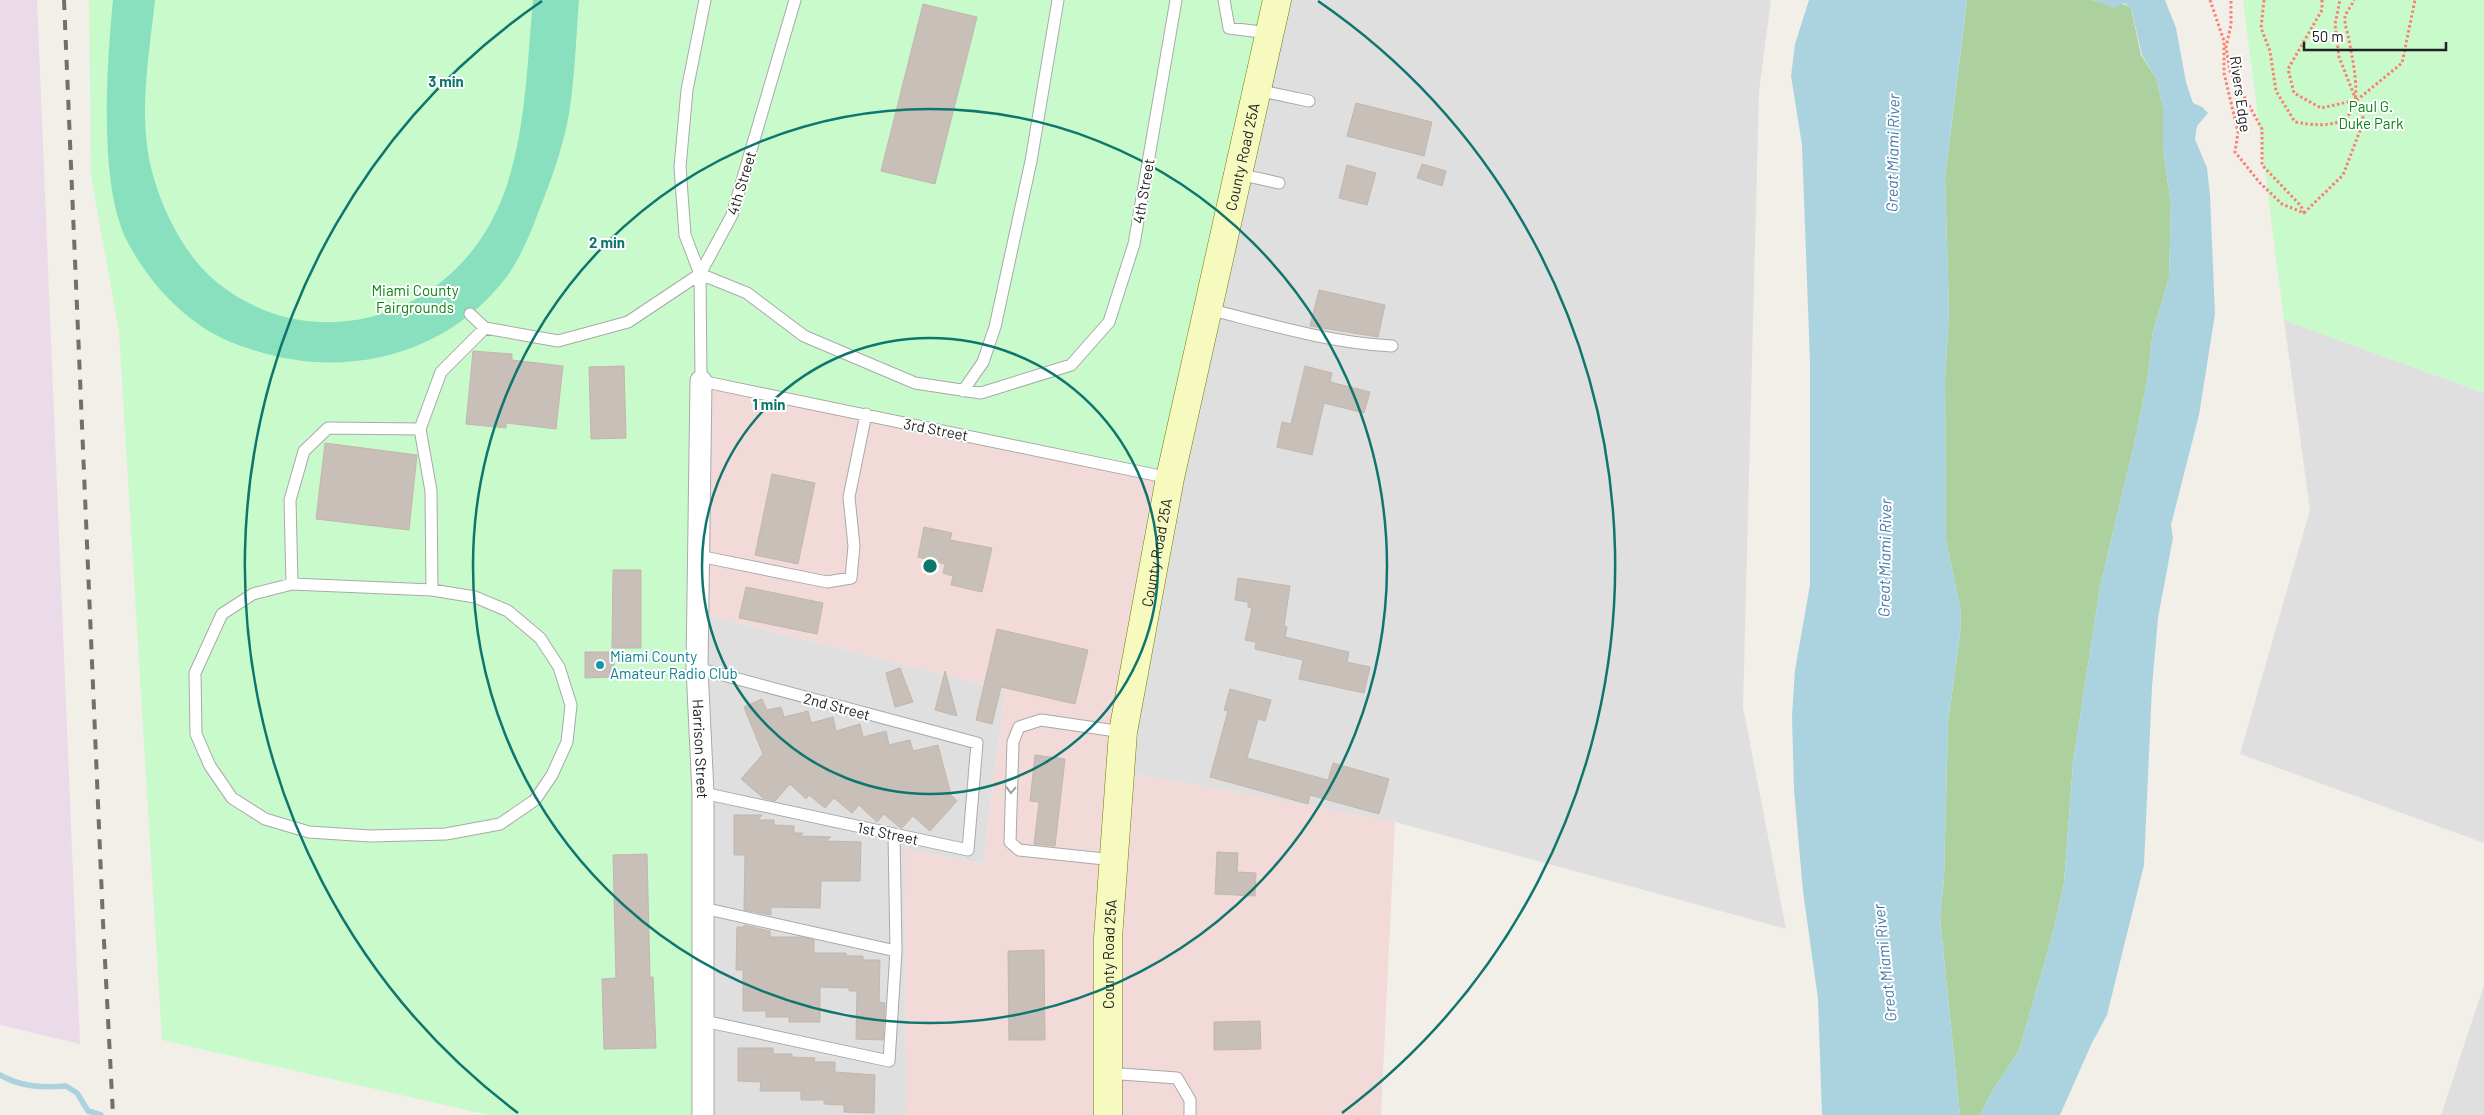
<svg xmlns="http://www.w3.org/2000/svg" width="2484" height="1115" font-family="Barlow,sans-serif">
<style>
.residential{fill:#e0dfdf}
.commercial{fill:#f2dad9}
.industrial{fill:#ebdbe8}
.forest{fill:#add19e}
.park{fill:#c8facc}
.pitch{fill:#88e0be}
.water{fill:#aad3df}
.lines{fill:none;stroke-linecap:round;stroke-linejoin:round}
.stream{stroke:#aad3df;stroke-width:5.5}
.building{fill:#c7bfb8;stroke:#c4b6ab}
.service-casing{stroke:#a9a9a9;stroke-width:13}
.minor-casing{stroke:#a9a9a9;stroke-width:23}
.secondary-casing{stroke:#707d05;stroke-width:29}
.path{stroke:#fa8072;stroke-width:3;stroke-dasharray:2.5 2.5;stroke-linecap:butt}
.service{stroke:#fff;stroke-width:11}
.minor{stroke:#fff;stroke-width:21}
.secondary{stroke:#f7fabf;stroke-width:28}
.rail{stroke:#707070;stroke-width:4;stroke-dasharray:10 10;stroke-linecap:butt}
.oneway{stroke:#9c9c9c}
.ring{fill:none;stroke:#0f766e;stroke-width:2.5}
.culture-dot{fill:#0f9aa8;stroke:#fff;stroke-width:2}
.labels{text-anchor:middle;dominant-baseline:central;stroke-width:4;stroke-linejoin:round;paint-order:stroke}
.street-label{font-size:15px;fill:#222;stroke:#fff}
.park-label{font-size:15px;fill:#0c8416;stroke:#fff}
.culture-label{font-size:15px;fill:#0d838f;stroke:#fff;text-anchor:start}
.water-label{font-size:16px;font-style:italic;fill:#4a7aab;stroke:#fff}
.centre{fill:#0f766e;stroke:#fff;stroke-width:2.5}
.ring-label{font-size:15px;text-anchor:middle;font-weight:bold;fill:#0f766e;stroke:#fff;stroke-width:4;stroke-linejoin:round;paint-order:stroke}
</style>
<rect width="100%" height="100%" fill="#f2efe9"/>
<!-- residential -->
<path class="residential" d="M1277,0h494l-12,91 -16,616 43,222 -391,-107 -275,-51z
M2284,320l200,73v450l-244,-89 70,-244z
M698,613l307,77 -22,174 -78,-15 1,266h-203z
M2484,985v130h-43z"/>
<!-- commercial -->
<path class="commercial" d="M701,381l469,97 -50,293 275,51 -14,293h-475l-1,-266 78,15 22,-174 -307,-77z"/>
<!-- industrial -->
<path class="industrial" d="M0,0h37l43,1044 -80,-19z"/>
<!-- forest -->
<path class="forest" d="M1967,0h124c13,3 29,0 40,8l10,47 15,23 7,29v42l8,55 -2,74 -16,53 -6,51 -13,63 -34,142 -27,176 -9,120 -11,50 -34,118 -26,39 -13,25h-20l-20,-197 4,-40 4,-156 12,-87 1,-24 -15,-70 -1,-161 4,-69 -4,-132z"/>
<!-- park -->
<path class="park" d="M89,0h1188l-107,478 -469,-97 2,734h-215l-326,-75 -43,-709 -28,-155z
M2243,0h241v393l-200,-73z"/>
<!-- pitch -->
<path class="pitch" d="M113,0h42c-6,57 -18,119 -2,175 10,36 30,77 59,103 88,77 217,49 275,-49 39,-64 39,-156 46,-229h46c-3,38 -4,76 -10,114 -6,34 -18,67 -31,99 -8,22 -17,43 -30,62 -60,81 -165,106 -258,74 -16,-5 -35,-13 -49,-23 -32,-22 -56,-51 -74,-85 -29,-57 -20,-178 -14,-241z"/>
<!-- water -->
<path class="water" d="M1809,0h158l-22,179 4,132 -4,69 1,161 15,70 -1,24 -12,87 -4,156 -4,40 20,197h-138l-4,-116 -15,-108 -9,-101 -2,-74 3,-46 15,-85v-223l-8,-217 -11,-69 4,-32z
M2091,0h74l11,28 10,54 7,21 9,4 6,6 -11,13 -2,13 12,29 3,27 5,119 -16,101 -28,110 2,13 -15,80 -6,69 -8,178 -37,150 -16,30 -31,70h-80l13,-25 26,-39 34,-118 11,-50 9,-120 27,-176 34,-142 13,-63 6,-51 16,-53 2,-74 -8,-55v-42l-7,-29 -14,-23 -11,-47 -7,-5 -9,5z"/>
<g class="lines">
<!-- stream -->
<path class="stream" d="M0,1075c21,12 43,13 66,11l11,7 11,18 13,4"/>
</g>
<!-- building -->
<path class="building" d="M923,4l54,13 -42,167 -54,-13z
M1356,103l76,19 -8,34 -77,-20z
M1422,164l24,7 -4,15 -25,-8z
M1347,165l29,8 -9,32 -28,-7z
M1319,290l66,15 -7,32 -68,-11z
M473,351l39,3v6l51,6 -7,63 -50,-6v5l-40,-4z
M624,366l2,72 -35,1 -2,-72z
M1305,366l27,7 -2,9 40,10 -6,21 -40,-10 -12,52 -35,-8 5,-25 9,2z
M325,443l92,12 -8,75 -93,-11z
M772,474l43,9 -17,81 -43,-9z
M924,527l28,6 -2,7 42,8 -10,44 -31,-7 2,-9 -10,-3 2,-9 -27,-7z
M613,570h28v78h-29z
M1238,578l52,8 -6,40 3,1 -2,10 64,15 -2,10 23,5 -6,26 -65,-14 4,-19 -48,-11 1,-7 -11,-2 7,-32 -4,-1v-5l-13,-2z
M746,587l77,16 -6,31 -78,-16z
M997,629l91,21 -13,54 -74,-17 -9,37 -16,-4z
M585,652h29v25l-29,1z
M900,668l13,34 -18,5 -9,-34z
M945,671l12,45 -22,-6z
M1230,689l41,11 -6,21 -7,-2 -11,39 81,22 5,-17 56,16 -10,35 -69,-19 -2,9 -98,-27 18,-66 -4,-1z
M762,699l5,11 14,-3 3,10 24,-6 3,12 22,-6 3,14 24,-7 3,13 23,-6 3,14 21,-5 3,11 25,-6 13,50 6,6 -27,30 -17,-15 -11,12 -3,-1 -15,-13 -7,8 -18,-17 -7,8 -18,-15 -9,10 -16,-13 -3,4 -16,-15 -15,17 -12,-3 -22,-19 22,-25 -19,-47z
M1035,755l30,4 -10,87 -21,-2 5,-42 -9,-1z
M734,815h28l-4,5h16v5l20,1v7h9l-3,3 31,1 -5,4 35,1 -1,39h-39l-1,27 -49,-1v8l-27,-5 1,-55h-11z
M1217,852l21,1 -1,19 19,1 -1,23 -40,-2z
M647,854l3,123h3l3,71 -52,1 -2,-70 14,-1 -3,-123z
M744,925l26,6v6h31l13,3v13h32v3h17v4h17l-1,42 6,1 -2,37 -27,-1 1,-48h-8v-3l-29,-1v35h-31v-5h-23v-6h-23v-41h-7l1,-43h7z
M1044,950l1,90h-36l-1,-89z
M1260,1021l1,28 -47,1v-28z
M738,1048h35v6h19v3l23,1 -1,4h21v10l40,3 -1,38 -30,-1v-7l-20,-1v-4h-23v-9h-41l1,-9 -23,-1z"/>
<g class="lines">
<defs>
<path id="service" d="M705,0l-18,90 -7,77 5,68 15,39 1,107 469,97
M1224,0l5,28 40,5
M1257,90l52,11
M1238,174l41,9
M700,274l32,-59 63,-215
M1208,309c60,15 122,34 184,37
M470,314l15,14 73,13 70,-19 72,-48 47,19 57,43 111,47 66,10 90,-28 38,-43 25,-78 42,-244
M963,391l20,-29 12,-35 36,-166 27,-161
M699,556l128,26 24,-4 3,-32 -5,-49 17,-83
M292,584l140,6 43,7 33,14 32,27 19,29 12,38 -4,37 -15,33 -17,25 -35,24 -54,10 -76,2 -61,-4 -44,-13 -33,-21 -22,-32 -14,-32 -1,-61 27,-59 31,-20z
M292,584l-2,-84 14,-49 24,-23 92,1
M432,590l-1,-99 -11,-62 21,-57 44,-44
M697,668l280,75 -9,107 -265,-57
M1114,860l-95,-10 -9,-8 3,-100 6,-15 22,-7 82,12
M703,908l193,43
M704,1021l185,40 7,-110 -2,-117
M1107,1073l70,5 13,22v15"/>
<g id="minor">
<path id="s1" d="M701,381l-4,287 6,125v322"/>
</g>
<g id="secondary">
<path id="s2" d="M1108,1115v-177l15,-206 47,-254 107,-478"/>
</g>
</defs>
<!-- service casing -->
<use href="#service" class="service-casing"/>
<!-- minor casing -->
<use href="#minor" class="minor-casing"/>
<!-- secondary casing -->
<use href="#secondary" class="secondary-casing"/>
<!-- path -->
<path class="path" d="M2210,0l14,41v32l14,59 -3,20 25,31 22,21 22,9 -3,-7 -39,-41v-36l-32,-58 -4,-24 5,-22v-25
M2264,0l-3,28 9,23 6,40 19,31c74,14 64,-28 54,-82 -1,-6 -5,-17 -4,-23 1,-5 7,-12 9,-17
M2322,0v10l-34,59 6,24 27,15 36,-8 45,-37 13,-63
M2304,213l39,-38 21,-55 -25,-63 -4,-33 5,-24"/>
<!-- service -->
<use href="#service" class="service"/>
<!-- minor -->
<use href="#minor" class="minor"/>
<!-- secondary -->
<use href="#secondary" class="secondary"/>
<!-- rail -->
<path class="rail" d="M64,0l39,922 10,193"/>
</g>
<!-- one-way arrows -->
<defs><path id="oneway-chevron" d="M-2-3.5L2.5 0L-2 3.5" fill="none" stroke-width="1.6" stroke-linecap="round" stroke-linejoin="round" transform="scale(1.25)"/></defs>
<use class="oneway" href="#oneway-chevron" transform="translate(1011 790) rotate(92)"/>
<!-- distance rings -->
<g class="ring">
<circle cx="930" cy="566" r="228"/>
<circle cx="930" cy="566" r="457"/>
<path d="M518 1113A685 685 0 0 1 542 1M1318 1A685 685 0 0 1 1342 1113"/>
</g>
<!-- markers -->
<circle class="culture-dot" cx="600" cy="665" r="5"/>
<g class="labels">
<!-- street labels -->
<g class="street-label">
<text transform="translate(2241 94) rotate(82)">Rivers Edge</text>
<text stroke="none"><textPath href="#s2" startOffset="971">County Road 25A</textPath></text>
<text transform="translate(741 183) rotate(-73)">4th Street</text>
<text transform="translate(1143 191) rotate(-80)">4th Street</text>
<text transform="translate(936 429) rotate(11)">3rd Street</text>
<text stroke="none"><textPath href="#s2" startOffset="566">County Road 25A</textPath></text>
<text transform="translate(837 706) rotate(15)">2nd Street</text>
<text stroke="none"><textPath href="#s1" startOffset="368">Harrison Street</textPath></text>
<text transform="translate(888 833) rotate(12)">1st Street</text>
<text stroke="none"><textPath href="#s2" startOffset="161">County Road 25A</textPath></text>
</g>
<!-- park labels -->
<g class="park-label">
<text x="2371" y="106">Paul G.<tspan x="2371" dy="17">Duke Park</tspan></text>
<text x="415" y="290">Miami County<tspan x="415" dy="17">Fairgrounds</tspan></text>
</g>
<!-- culture labels -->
<g class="culture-label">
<text x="610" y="656">Miami County<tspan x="610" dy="17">Amateur Radio Club</tspan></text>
</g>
<!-- water labels -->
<g class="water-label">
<text transform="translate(1892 153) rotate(-89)">Great Miami River</text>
<text transform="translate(1884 558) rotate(-89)">Great Miami River</text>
<text transform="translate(1884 963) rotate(-96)">Great Miami River</text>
</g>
</g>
<circle cx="930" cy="566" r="8" class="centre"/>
<g class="ring-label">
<text x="446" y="87">3 min</text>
<text x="607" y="248">2 min</text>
<text x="769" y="410">1 min</text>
</g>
<!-- scale -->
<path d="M2304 42v8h142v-8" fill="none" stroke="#222222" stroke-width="2.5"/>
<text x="2312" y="42" font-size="15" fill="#222222" stroke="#ffffff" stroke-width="4" paint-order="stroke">50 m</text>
</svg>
